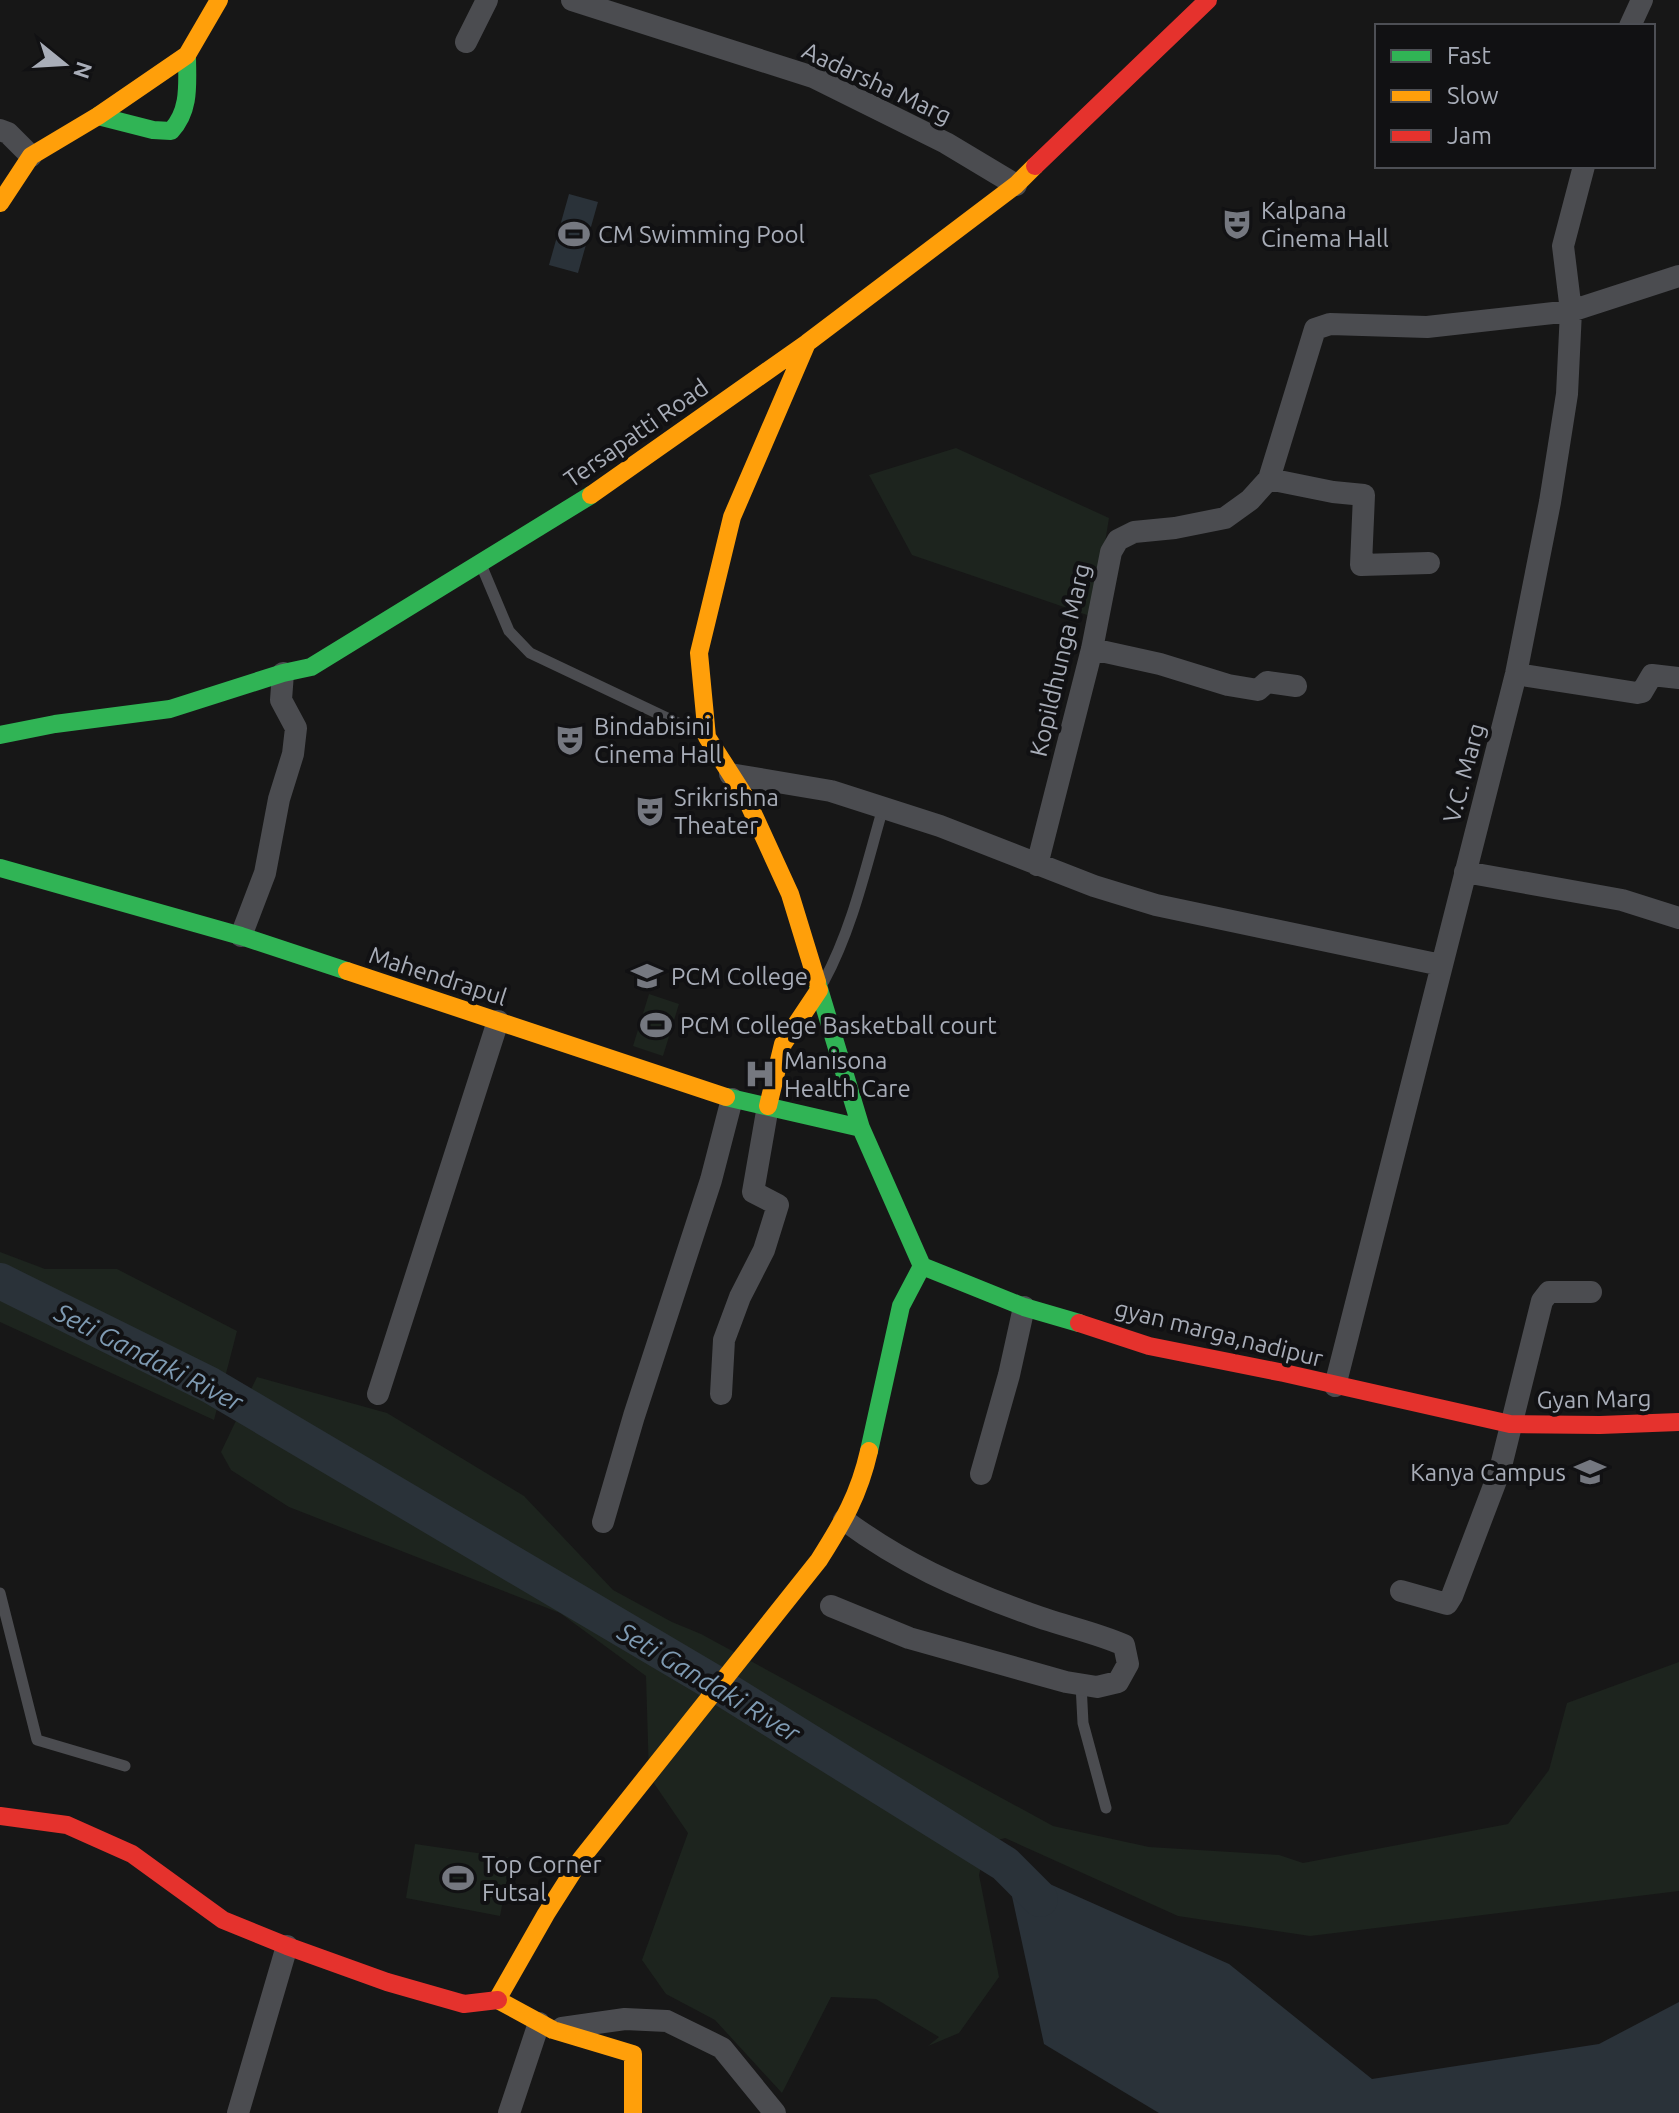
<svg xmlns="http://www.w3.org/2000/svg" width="1679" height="2113" font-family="Ubuntu,sans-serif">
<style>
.green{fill:#1d241e}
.water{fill:#2a3239}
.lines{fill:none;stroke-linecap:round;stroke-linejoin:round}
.river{stroke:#2a3239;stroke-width:36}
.lane{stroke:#4b4c50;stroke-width:11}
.street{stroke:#4b4c50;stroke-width:22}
.fast{stroke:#30b455;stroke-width:18}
.slow{stroke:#ff9f0a;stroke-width:18}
.jam{stroke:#e5322d;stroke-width:18}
.labels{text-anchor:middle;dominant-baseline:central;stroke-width:8;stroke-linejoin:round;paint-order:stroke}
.street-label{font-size:24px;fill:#a8adb8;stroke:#111113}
.poi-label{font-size:24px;fill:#a8adb8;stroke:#111113;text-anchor:start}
.water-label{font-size:26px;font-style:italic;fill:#7f9bb3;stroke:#111113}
</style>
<rect width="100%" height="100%" fill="#171717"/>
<!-- green -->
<path class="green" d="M956,448l153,70 -16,99 -181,-62 -43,-80z
M649,994l30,10 -16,52 -30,-10z
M0,1252l45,17h72l120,62 -23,89 -214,-98z
M257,1377l130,36 137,83 89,94 59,32 29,12 352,192 96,21 130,8 24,8 205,-39 41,-54 18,-67 112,-41v229l-369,45 -132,-20 -173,-78 -18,5 -8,32 20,102 -40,56 -31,13 11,-9 -63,-38 -45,-2 -49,96 -67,-73 -49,-26 -24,-34 46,-127 -39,-57 -3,-100 -86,-63 -271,-106 -58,-37 -10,-18z
M415,1844l96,14 -11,58 -94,-18z"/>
<!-- water -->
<path class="water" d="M569,194l29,8 -20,71 -29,-8z
M1005,1864l224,100 143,115 227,-35 80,-42v111h-520l-115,-69z"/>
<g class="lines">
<!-- river -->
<path class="river" d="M0,1281l210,104 501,296 294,183 35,35"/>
<!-- lane -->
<path class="lane" d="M482,567l27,64 21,22 173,82
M824,981c29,-54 42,-115 59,-173
M0,1593l37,147 88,26
M1081,1684l2,39 23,85"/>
<!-- street -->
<path class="street" d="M572,0l241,77 133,66 70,42
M1630,26l12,-26
M466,42l21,-42
M0,130l8,3 23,23
M1269,479l64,13 31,3 -3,70 68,-2
M1092,649l68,15 68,21 30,5 9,-8 29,4
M1516,674l121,19 5,-1 10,-17 27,3
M730,774l101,17 109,35 154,60 62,19 285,60
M1037,865l55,-216 19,-97 7,-12 16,-8 41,-4 50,-10 25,-18 19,-21 46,-150 15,-5 97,3 144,-16 108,-35
M1465,872l157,28 57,18
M241,936l24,-63 14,-74 14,-45 3,-26 -15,-28 2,-27
M1335,1386l181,-712 34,-172 17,-108 4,-83 -8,-65 21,-80
M378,1394l120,-373
M721,1394l3,-54 16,-43 24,-47 14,-45 -25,-13 15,-86
M981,1474l28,-99 15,-68
M603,1522l31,-106 77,-236 21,-81
M1401,1591l46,13 5,-8 48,-126 42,-169 7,-9h42
M831,1606l78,32 157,44 31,5 21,-5 10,-18 -4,-19c-32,-14 -66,-20 -99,-33 -67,-24 -123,-49 -181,-92
M562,2028l63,-9 42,2 55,27 53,65
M238,2113l49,-167
M509,2113l30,-90"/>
<!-- fast -->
<path class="fast" d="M98,116l55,14 18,1c20,-21 16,-49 16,-76
M0,735l55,-11 115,-15 113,-36 28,-6 280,-172
M0,868l241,68 106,35
M817,982l44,146
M726,1097l135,31 61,138 102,41 55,16
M869,1451l32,-145 21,-40"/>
<!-- slow -->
<path class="slow" d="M0,203l31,-47 67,-40 89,-61 32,-55
M807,343l-75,174 -33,136 8,84 39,61 44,96 27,88
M591,495l216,-152 209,-158 19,-19
M347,971l379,126
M768,1106l15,-62 36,-54
M497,2000l49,-86 35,-55 238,-299c24,-38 40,-65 50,-109
M498,2000l55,30 80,24v59"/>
<!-- jam -->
<path class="jam" d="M1035,166l173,-166
M1079,1323l70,23 135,27 226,51 90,1 79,-3
M0,1816l67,9 65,29 91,66 64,26 100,36 77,22 34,-4"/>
</g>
<!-- icons -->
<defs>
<symbol id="theatre-bare" viewBox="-9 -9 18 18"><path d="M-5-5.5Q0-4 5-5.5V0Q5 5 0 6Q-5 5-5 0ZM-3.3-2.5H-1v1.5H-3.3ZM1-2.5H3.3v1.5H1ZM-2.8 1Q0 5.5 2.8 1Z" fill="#757880" stroke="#111113" stroke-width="2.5" paint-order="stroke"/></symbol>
<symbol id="stadium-bare" viewBox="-9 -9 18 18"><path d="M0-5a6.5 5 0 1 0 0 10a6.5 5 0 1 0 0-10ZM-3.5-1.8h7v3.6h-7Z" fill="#757880" stroke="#111113" stroke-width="2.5" paint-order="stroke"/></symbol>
<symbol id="university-bare" viewBox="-9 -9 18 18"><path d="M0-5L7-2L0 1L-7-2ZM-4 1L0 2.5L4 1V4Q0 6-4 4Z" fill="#757880" stroke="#111113" stroke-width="2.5" paint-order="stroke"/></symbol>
<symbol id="hospital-bare" viewBox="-9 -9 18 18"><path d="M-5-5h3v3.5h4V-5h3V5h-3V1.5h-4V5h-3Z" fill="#757880" stroke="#111113" stroke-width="2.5" paint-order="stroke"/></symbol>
</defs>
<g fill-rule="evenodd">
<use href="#theatre-bare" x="1215" y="202" width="44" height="44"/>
<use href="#stadium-bare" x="552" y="212" width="44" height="44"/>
<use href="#theatre-bare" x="548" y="718" width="44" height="44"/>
<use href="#theatre-bare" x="628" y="789" width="44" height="44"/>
<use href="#university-bare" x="625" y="954" width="44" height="44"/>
<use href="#stadium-bare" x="634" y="1003" width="44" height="44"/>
<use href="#hospital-bare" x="738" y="1052" width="44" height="44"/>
<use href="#university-bare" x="1568" y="1450" width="44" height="44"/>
<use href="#stadium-bare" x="436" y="1856" width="44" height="44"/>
</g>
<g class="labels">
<!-- street labels -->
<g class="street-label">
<text transform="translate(877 83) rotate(25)">Aadarsha Marg</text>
<text transform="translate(636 433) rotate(-35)">Tersapatti Road</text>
<text transform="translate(1060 660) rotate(-77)">Kopildhunga Marg</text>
<text transform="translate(1464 773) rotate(-75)">V.C. Marg</text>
<text transform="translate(438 976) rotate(18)">Mahendrapul</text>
<text transform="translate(1219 1333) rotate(14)">gyan marga,nadipur</text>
<text transform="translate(1594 1399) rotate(-1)">Gyan Marg</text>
</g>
<!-- poi labels -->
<g class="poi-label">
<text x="1261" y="210">Kalpana<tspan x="1261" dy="28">Cinema Hall</tspan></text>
<text x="598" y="234">CM Swimming Pool</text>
<text x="594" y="726">Bindabisini<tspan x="594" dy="28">Cinema Hall</tspan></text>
<text x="674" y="797">Srikrishna<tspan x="674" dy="28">Theater</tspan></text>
<text x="671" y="976">PCM College</text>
<text x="680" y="1025">PCM College Basketball court</text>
<text x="784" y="1060">Manisona<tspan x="784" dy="28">Health Care</tspan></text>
<text x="1566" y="1472" text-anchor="end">Kanya Campus</text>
<text x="482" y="1864">Top Corner<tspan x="482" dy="28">Futsal</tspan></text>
</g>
<!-- water labels -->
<g class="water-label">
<text transform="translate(149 1357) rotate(27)">Seti Gandaki River</text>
<text transform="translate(709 1682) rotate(31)">Seti Gandaki River</text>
</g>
</g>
<!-- legend -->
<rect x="1375" y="24" width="280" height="144" fill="#111113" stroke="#4d4f55" stroke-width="2"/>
<rect x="1391" y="50" width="40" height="12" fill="#30b455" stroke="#4d4f55" stroke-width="2"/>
<text x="1447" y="64" font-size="24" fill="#a8adb8">Fast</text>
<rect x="1391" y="90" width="40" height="12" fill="#ff9f0a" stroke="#4d4f55" stroke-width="2"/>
<text x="1447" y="104" font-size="24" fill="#a8adb8">Slow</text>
<rect x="1391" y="130" width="40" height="12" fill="#e5322d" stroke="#4d4f55" stroke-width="2"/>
<text x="1447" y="144" font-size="24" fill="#a8adb8">Jam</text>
<!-- north arrow -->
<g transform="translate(64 64) rotate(108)" stroke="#111113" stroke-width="6" paint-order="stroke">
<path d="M0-6L14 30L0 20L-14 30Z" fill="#a8adb8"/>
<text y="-12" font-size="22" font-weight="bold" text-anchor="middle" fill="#a8adb8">N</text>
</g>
</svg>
